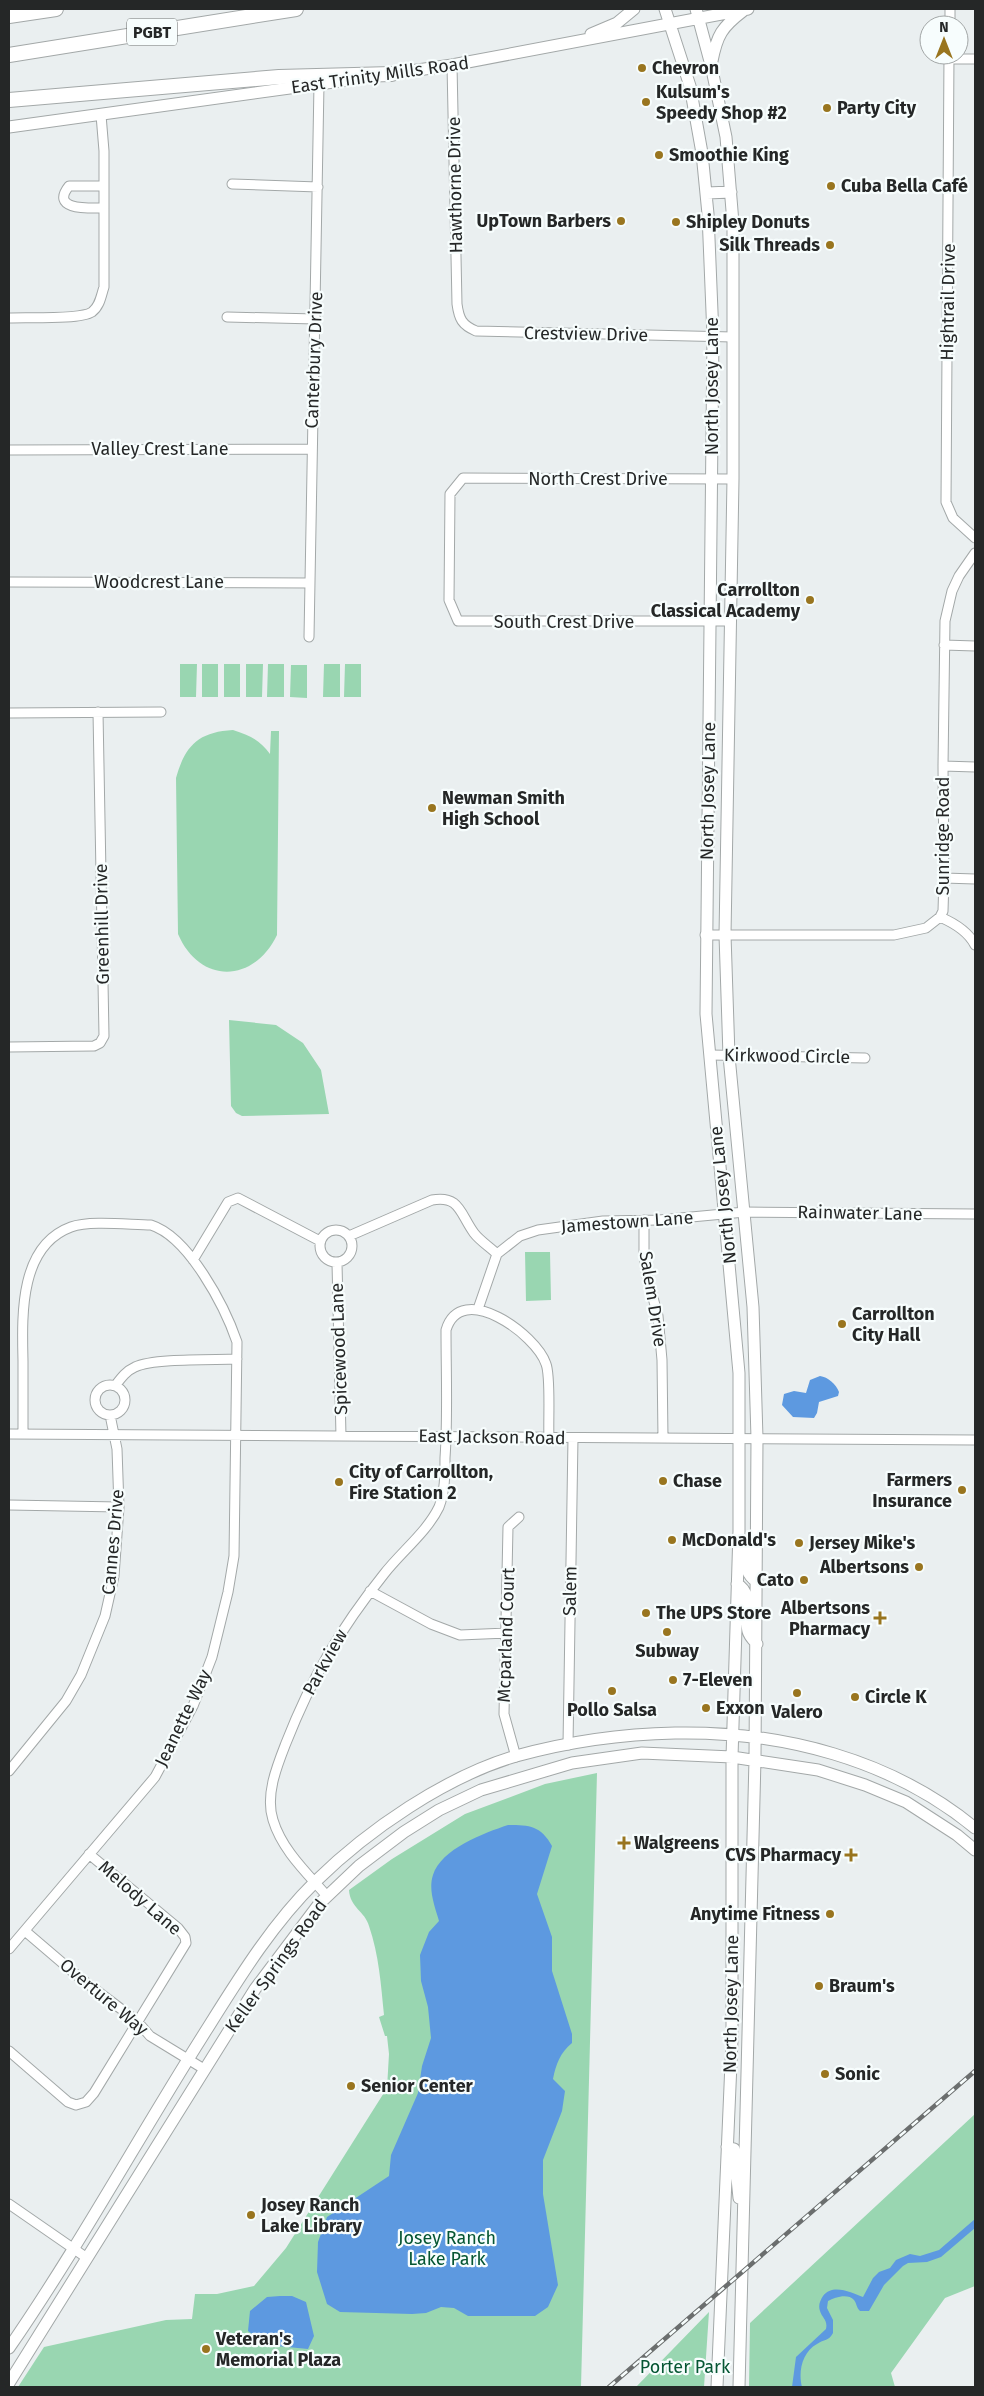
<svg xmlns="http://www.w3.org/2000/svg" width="984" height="2396" font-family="'Fira Sans',sans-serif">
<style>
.green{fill:#99d6b1}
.water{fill:#5d99e0}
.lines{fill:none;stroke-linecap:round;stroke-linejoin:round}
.minor-casing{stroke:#a3a8a8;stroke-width:11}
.major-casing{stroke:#a3a8a8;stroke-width:13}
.highway-casing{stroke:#a3a8a8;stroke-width:16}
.minor{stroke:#fff;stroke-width:9}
.major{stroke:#fff;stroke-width:11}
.highway{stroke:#fff;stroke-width:14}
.rail-casing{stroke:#6b6e6e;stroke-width:4.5}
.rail{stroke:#f7fdfd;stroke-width:2.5;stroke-dasharray:8;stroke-linecap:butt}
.poi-dot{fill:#99751f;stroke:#f7fdfd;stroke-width:2}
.labels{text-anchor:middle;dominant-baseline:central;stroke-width:4.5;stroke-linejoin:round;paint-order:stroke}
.shield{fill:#f7fdfd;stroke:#646767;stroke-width:1}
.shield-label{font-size:16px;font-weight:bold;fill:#252727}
.poi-label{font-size:18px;font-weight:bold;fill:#252727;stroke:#f7fdfd;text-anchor:start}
.street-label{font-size:18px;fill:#252727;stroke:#f7fdfd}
.park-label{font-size:18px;fill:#055633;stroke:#f7fdfd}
</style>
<rect width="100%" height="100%" fill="#eaeff0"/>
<!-- green -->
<path class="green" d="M180,664h17l-1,33h-16z
M202,664h16v33h-16z
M224,664h16v33h-16z
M246,664h17l-1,33h-16z
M268,664h16v33h-17z
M324,664h16v33h-17z
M345,664h16v33h-17z
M291,665h16v33l-17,-1z
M233,730c16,5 27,10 37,24l1,-23h8l-2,204c-23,48 -77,50 -99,-1l-2,-156c9,-32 22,-46 57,-48z
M229,1020l47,5 27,18 18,27 8,44 -87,2 -6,-3 -5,-7z
M525,1252h25l1,48 -25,1z
M597,1773l-16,614h-563l26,-40 122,-27 26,-1 3,-25h22l37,-8 32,-38 101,-160 2,-34 -2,-18h-2l-6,-19 5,-2c-3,-30 -5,-60 -15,-89 -4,-15 -19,-18 -20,-36l43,-31 73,-45 80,-30z
M975,2114v172l-30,12 -54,75 4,14h-146l1,-64z
M709,2312l-5,75h-68z"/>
<!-- water -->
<path class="water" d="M820,1376c8,1 16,8 19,16l-1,4 -19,6 -2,11 -3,5 -21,-1 -11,-12 2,-11 10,-3 12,2 4,-13z
M508,1825c22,0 33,1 44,21l-15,48 15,43v34l20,63v9c-12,10 -16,21 -19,36l12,12 -3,20 -19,49v34l15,91 -10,22 -13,9h-67l-14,-8 -13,-1 -15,6 -14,1 -72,-2 -13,-8 -10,-32 1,-30 9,-25 62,-41 2,-21 27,-62 4,-27 9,-28 -3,-31 -7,-26 -1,-26 9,-23 10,-11c-4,-14 -11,-31 -6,-46 8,-26 51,-42 75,-50z
M975,2219v9l-34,29 -14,5 -19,1 -5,3 -19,19 -15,26h-9c-4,-4 -3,-7 -6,-11 -6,-7 -19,-3 -26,1l-1,7 6,12v13c-4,8 -9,6 -16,11 -15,8 -19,28 -15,43h-10l4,-30 30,-28c2,-9 -4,-11 -6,-18 -2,-6 0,-10 3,-15 10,-13 29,-3 40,1l10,-19 6,-6 11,-4 6,-8 14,-6 10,2 19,-6z
M280,2296h12l14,6 8,34 -6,13 -41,-4 -19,-14 2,-20 17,-14z"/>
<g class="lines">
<defs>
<path id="minor" d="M950,25v-16
M949,55l-3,447 7,16 22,20
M949,59h26
M452,65l5,239c2,15 5,21 19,27l257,6
M232,184l86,3
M104,186h-35c-20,25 22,22 35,22
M227,317l89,2
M9,318c17,-1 71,2 83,-6 8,-6 9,-16 12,-25v-136l-3,-36
M9,450l303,-1
M9,582l300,1
M731,621h-273l-9,-21 1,-106 13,-16 270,1
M309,637l10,-553
M944,645l31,1
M9,713l152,-1
M943,766l32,1
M944,878l31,1
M940,917c14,6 28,14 35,28
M705,935h189l32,-7 14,-11 3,-6 1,-33 -1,-112 2,-145 7,-30 7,-15 16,-23
M9,1047l85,-1 6,-3 4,-7 -6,-324
M710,1055l155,3
M644,1220v36l3,20 11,40 4,44 1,78
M320 1246a16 16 0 1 1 32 0a16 16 0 1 1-32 0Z
M349,1236l83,-36c28,-5 28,14 42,33 6,8 16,14 23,21
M193,1260l35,-58 10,-4 82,43
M337,1263l4,173
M478,1309l19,-55 23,-18 18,-6 65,-9 56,-1 86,-8 230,2
M95 1400a15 15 0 1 1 30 0a15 15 0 1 1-30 0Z
M115,1386c6,-8 11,-15 20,-19 18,-9 78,-7 102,-8
M9,1434l966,6
M9,1505l110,2
M370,1591l61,33 29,11 47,-2
M568,1745l5,-307
M516,1757l-12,-43 4,-187 11,-10
M9,1771l57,-70 15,-26 24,-59 9,-40 5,-69 -2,-58 -7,-34
M327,1896c-20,-23 -45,-46 -54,-76 -8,-25 4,-54 13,-77 26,-66 54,-114 98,-169 17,-22 43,-42 55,-67 6,-15 6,-33 6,-49 3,-43 1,-85 1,-128 15,-50 90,4 100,34 5,13 2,57 3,73
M25,1931l55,47 57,43 13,15 54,33
M9,1949l146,-172 38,-71 19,-49 16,-65 6,-36 3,-214c-12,-35 -48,-105 -86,-117 -20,0 -61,-5 -80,2 -52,19 -49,89 -48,134 0,24 0,48 0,73
M9,2051l59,51 8,3 10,-3 8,-9 92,-150 -1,-6 -7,-9 -89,-74
M9,2204l78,54"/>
<path id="major" d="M665,9l25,77 12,67 6,61 5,122 -7,678 33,359v158l-7,226v283l-15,347
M696,9l15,56 15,72 7,86v256l-8,456 4,121 24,251 4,131 -2,321 -16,628
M591,34l26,-11 17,-14
M712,61c5,-26 10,-34 31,-50
M383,75l69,-10 296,-56
M9,127l339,-47
M707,193l24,-1
M745,1542c2,17 -3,30 12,40
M737,1584c17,9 7,32 11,47 1,5 6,10 9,13
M727,2147l7,2 5,49
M9,2348c69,-100 128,-208 193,-311 34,-54 68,-111 114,-156 52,-51 129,-104 200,-125 51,-14 106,-22 159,-23 107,-2 216,26 300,95
M9,2383l246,-394 64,-85 40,-38 45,-34 35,-22 42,-20 91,-27 70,-10 90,4 86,13 47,15 41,17 51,33 18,15"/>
<path id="highway" d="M9,16l47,-7
M9,55l287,-46
M9,100l270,-23 113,-3"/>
</defs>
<!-- minor casing -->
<use href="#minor" class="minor-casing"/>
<!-- major casing -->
<use href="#major" class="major-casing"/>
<!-- highway casing -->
<use href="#highway" class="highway-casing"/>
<!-- minor -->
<use href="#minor" class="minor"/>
<!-- major -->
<use href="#major" class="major"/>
<!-- highway -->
<use href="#highway" class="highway"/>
<defs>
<path id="rail" d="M609,2387l366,-316"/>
</defs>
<!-- rail casing -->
<use href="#rail" class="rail-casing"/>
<!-- rail -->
<use href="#rail" class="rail"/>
</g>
<!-- markers -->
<g class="poi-dot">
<circle cx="642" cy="68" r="5"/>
<circle cx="646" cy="102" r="5"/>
<circle cx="827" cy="108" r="5"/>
<circle cx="659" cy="155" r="5"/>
<circle cx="831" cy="186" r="5"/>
<circle cx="621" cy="221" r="5"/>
<circle cx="676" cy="222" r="5"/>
<circle cx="830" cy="245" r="5"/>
<circle cx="810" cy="600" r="5"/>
<circle cx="432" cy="808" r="5"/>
<circle cx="842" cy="1324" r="5"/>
<circle cx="663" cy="1481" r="5"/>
<circle cx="339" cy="1482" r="5"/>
<circle cx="962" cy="1490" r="5"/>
<circle cx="672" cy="1540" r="5"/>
<circle cx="799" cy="1543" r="5"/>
<circle cx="919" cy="1567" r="5"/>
<circle cx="804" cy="1580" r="5"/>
<circle cx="646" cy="1613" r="5"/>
<path d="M877.5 1610.5h5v5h5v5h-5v5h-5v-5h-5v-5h5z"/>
<circle cx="667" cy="1632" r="5"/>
<circle cx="673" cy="1680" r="5"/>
<circle cx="612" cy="1691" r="5"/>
<circle cx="797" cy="1693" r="5"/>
<circle cx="855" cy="1697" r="5"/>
<circle cx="706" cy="1708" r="5"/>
<path d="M621.5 1835.5h5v5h5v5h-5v5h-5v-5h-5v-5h5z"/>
<path d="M848.5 1847.5h5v5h5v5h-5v5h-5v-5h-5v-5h5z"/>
<circle cx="830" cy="1914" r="5"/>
<circle cx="819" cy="1986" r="5"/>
<circle cx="825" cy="2074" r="5"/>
<circle cx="351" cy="2086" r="5"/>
<circle cx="251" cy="2215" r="5"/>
<circle cx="206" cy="2349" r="5"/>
</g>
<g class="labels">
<!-- shield labels -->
<rect class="shield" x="127" y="18.5" width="50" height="27" rx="4"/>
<g class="shield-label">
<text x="152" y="32">PGBT</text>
</g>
<!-- poi labels -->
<g class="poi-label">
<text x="652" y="68">Chevron</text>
<text x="656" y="92">Kulsum's<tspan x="656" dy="21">Speedy Shop #2</tspan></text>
<text x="837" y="108">Party City</text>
<text x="669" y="155">Smoothie King</text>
<text x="841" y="186">Cuba Bella Café</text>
<text x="611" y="221" text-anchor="end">UpTown Barbers</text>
<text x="686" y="222">Shipley Donuts</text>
<text x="820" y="245" text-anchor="end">Silk Threads</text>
<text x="800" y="590" text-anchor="end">Carrollton<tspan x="800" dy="21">Classical Academy</tspan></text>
<text x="442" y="798">Newman Smith<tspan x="442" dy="21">High School</tspan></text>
<text x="852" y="1314">Carrollton<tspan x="852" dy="21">City Hall</tspan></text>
<text x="349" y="1472">City of Carrollton,<tspan x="349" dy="21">Fire Station 2</tspan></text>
<text x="952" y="1480" text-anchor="end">Farmers<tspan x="952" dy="21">Insurance</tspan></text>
<text x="673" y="1481">Chase</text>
<text x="682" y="1540">McDonald's</text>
<text x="809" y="1543">Jersey Mike's</text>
<text x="909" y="1567" text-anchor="end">Albertsons</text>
<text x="794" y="1580" text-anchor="end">Cato</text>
<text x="870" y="1608" text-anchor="end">Albertsons<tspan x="870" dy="21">Pharmacy</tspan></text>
<text x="656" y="1613">The UPS Store</text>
<text x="667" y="1651" text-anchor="middle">Subway</text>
<text x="683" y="1680">7-Eleven</text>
<text x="865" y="1697">Circle K</text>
<text x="716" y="1708">Exxon</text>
<text x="612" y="1710" text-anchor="middle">Pollo Salsa</text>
<text x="797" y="1712" text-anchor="middle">Valero</text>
<text x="634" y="1843">Walgreens</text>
<text x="841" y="1855" text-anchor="end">CVS Pharmacy</text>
<text x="820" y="1914" text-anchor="end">Anytime Fitness</text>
<text x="829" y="1986">Braum's</text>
<text x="835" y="2074">Sonic</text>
<text x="361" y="2086">Senior Center</text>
<text x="261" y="2205">Josey Ranch<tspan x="261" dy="21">Lake Library</tspan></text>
<text x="216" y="2339">Veteran's<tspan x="216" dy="21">Memorial Plaza</tspan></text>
</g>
<!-- street labels -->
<g class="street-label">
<text transform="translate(380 75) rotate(-8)">East Trinity Mills Road</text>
<text transform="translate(455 185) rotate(-91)">Hawthorne Drive</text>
<text transform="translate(948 302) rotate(-89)">Hightrail Drive</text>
<text transform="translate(586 334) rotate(1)">Crestview Drive</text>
<text transform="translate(314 360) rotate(-88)">Canterbury Drive</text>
<text transform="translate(712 386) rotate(-90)">North Josey Lane</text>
<text x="160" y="449">Valley Crest Lane</text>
<text x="598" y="479">North Crest Drive</text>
<text x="159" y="582">Woodcrest Lane</text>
<text x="564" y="622">South Crest Drive</text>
<text transform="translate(708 791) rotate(-89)">North Josey Lane</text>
<text transform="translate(943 836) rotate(-90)">Sunridge Road</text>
<text transform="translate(102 924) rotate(-91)">Greenhill Drive</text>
<text transform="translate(787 1056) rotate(1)">Kirkwood Circle</text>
<text transform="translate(723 1195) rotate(-96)">North Josey Lane</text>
<text transform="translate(860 1213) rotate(1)">Rainwater Lane</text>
<text transform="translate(627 1222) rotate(-4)">Jamestown Lane</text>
<text transform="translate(653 1299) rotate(81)">Salem Drive</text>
<text transform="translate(339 1349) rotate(-92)">Spicewood Lane</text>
<text transform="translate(492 1437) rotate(1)">East Jackson Road</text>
<text transform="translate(113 1542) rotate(-85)">Cannes Drive</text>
<text transform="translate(570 1591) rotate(-89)">Salem</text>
<text transform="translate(506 1635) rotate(-88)">Mcparland Court</text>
<text transform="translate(325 1662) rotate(-61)">Parkview</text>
<text transform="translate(183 1718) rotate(-64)">Jeanette Way</text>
<text transform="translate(140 1898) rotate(41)">Melody Lane</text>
<text transform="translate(276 1966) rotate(-54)">Keller Springs Road</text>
<text transform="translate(104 1997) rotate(40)">Overture Way</text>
<text transform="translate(731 2004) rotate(-89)">North Josey Lane</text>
</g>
<!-- park labels -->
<g class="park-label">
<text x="447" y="2238">Josey Ranch<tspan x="447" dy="21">Lake Park</tspan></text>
<text x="685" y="2367">Porter Park</text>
</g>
</g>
<!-- border -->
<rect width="984" height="2396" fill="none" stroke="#252727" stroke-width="20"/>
<!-- north arrow -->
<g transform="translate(944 40)"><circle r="24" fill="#f7fdfd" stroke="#a3a7a7"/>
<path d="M0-4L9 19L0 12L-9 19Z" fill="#99751f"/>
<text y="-8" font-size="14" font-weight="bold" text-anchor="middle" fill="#252727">N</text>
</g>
</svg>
